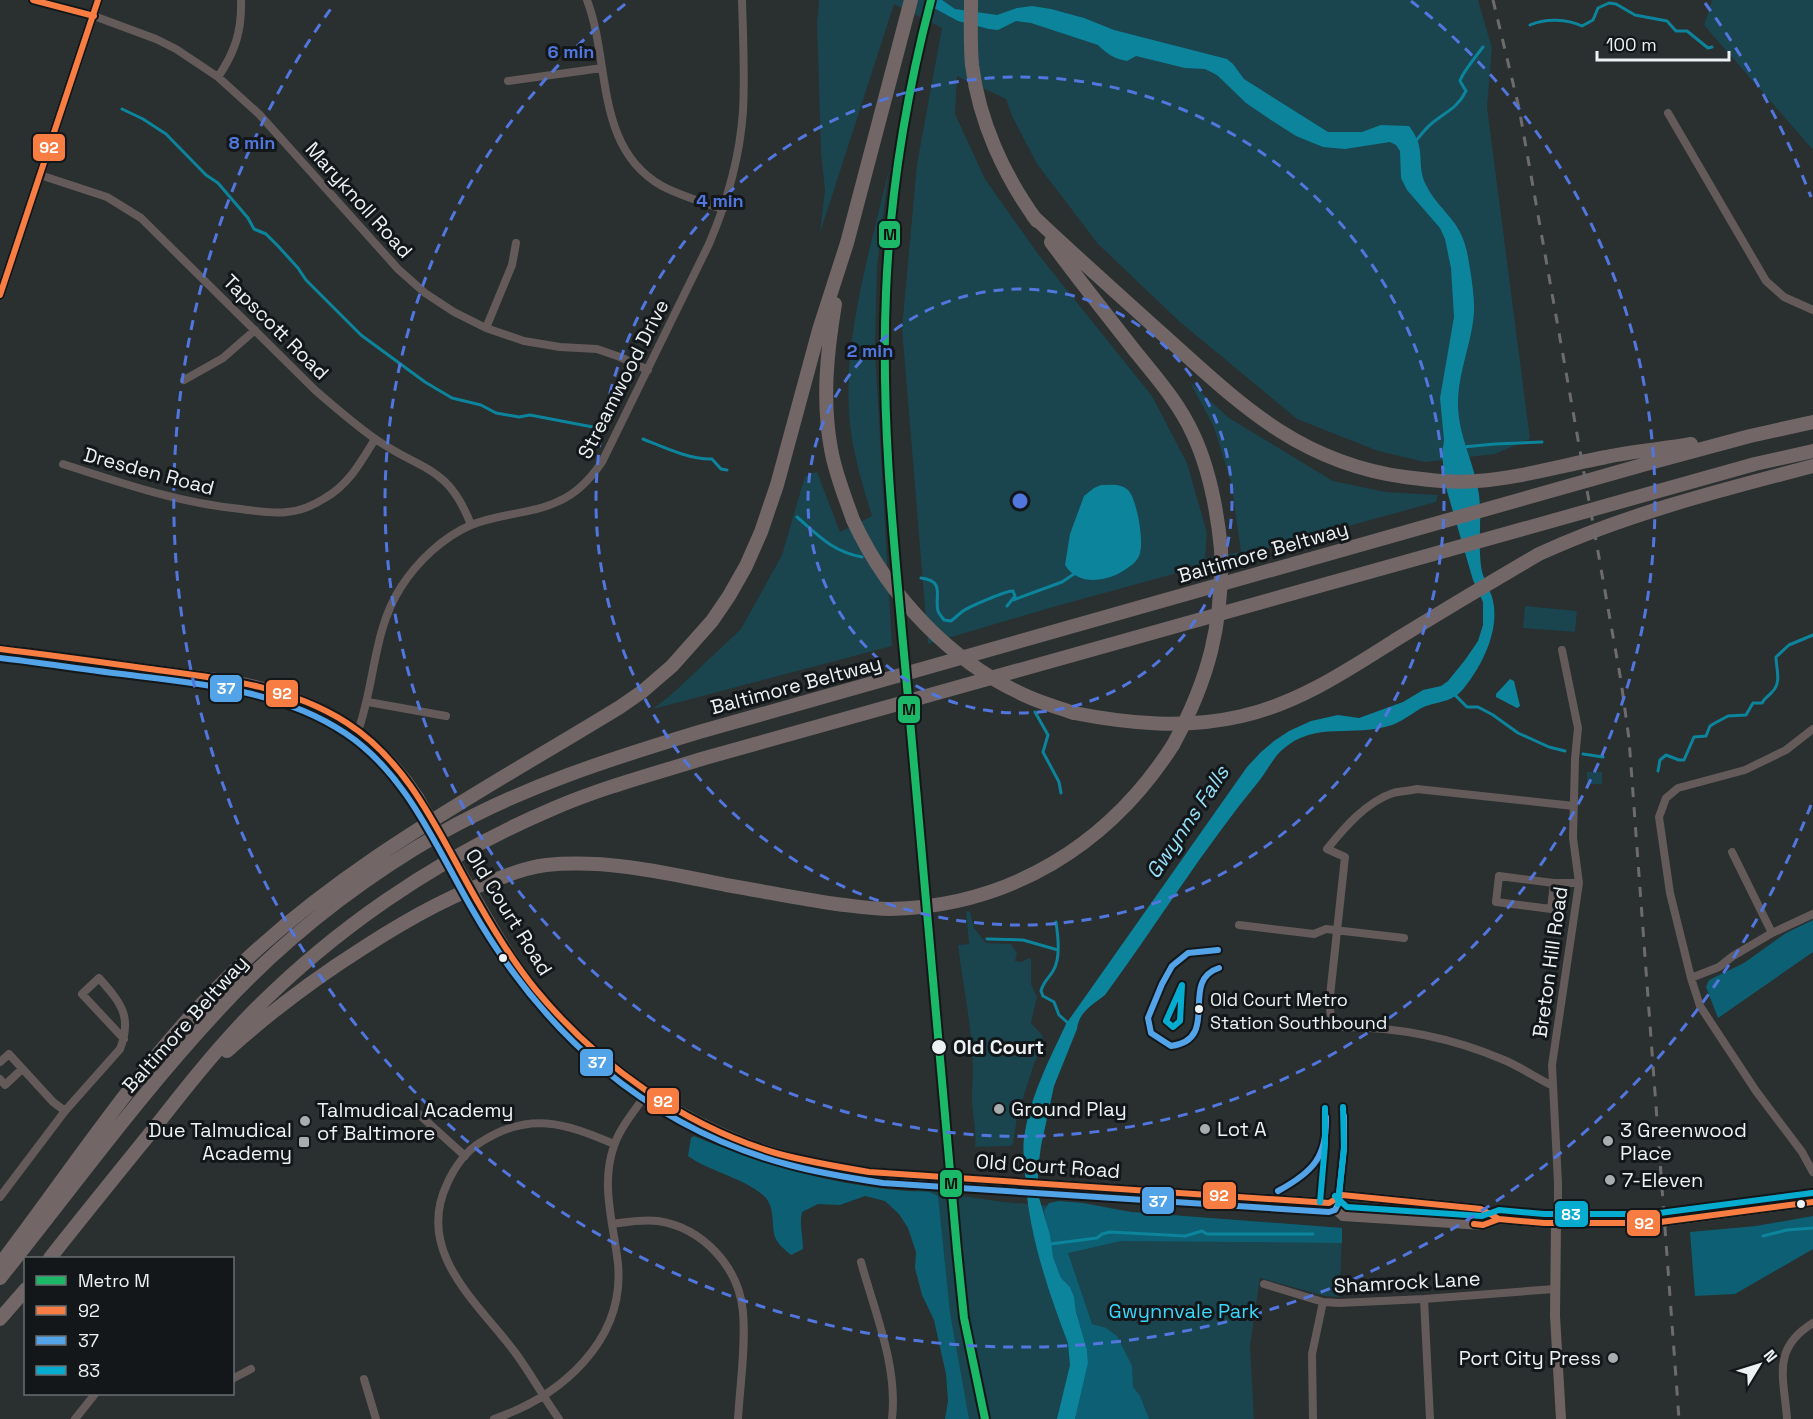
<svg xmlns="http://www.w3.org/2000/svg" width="1813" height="1419" font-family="'Space Grotesk',sans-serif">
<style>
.green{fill:#1a444e}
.forest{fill:#0d6073}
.water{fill:#0c849c}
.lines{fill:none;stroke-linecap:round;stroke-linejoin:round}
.stream{stroke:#0c849c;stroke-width:3}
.street{stroke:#635a59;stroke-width:8}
.secondary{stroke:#6f6361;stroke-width:10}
.highway{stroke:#726666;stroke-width:14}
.rail{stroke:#6e6b6c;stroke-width:3;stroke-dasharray:10 10;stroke-linecap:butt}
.secondary-bridge{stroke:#6f6361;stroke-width:10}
.highway-bridge{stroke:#726666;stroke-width:14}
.bus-1-casing{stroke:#131719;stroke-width:10}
.bus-2-casing{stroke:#131719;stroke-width:10}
.bus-3-casing{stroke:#131719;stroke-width:10}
.bus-1{stroke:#f77d43;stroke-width:6}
.bus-2{stroke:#53a3e8;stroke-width:6}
.bus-3{stroke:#06acd0;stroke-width:6}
.metro-1-casing{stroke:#131719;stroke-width:12}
.metro-1{stroke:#1ab867;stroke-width:8}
.ring{fill:none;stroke:#5177df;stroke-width:3;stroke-dasharray:10 8}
.bus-dot{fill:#ecf2f4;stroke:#131719;stroke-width:2}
.poi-dot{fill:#a8aeaf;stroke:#131719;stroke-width:2}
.labels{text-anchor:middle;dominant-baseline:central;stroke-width:6;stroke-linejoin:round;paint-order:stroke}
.bus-label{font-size:18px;fill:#ecf2f4;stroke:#131719;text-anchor:start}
.street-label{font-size:20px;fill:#ecf2f4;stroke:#131719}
.stop-label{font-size:20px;font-weight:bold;fill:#ecf2f4;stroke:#131719;text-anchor:start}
.poi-label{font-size:20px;fill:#ecf2f4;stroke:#131719;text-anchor:start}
.park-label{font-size:20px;fill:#39d7fd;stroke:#131719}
.water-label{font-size:21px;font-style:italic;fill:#96e2f9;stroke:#131719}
.centre{fill:#5177df;stroke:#131719;stroke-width:3}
.ring-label{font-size:18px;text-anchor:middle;font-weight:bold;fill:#5177df;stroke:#131719;stroke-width:6;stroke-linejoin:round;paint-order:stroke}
.line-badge{stroke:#131719;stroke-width:2}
.badge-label{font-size:16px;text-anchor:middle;font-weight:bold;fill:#fff}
.pale-badge-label{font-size:16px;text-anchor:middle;font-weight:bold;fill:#111}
</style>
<rect width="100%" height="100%" fill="#2a2f30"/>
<!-- green -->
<path class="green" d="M819,0h659l14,48 -5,59 43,332 -35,15 -70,8 -47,-11 -81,-32 -117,-97 -82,-78 -61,-80 -25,-48 -6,-17 -49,-23 -2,38 30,65 53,75 114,142 35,67 20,70 -2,25 36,-6 -10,-70 -17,-55 -24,-45 39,36 104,63 53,11 52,3 -2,7 -383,105 -125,37 -26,-316 15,-164 25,-136 -48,-24 -74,229 5,-43 -4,-38 -4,-129z
M1712,0h101v150l-109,-125z
M889,169l-12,97 -2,84 17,296 -239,63 19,-15 69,-65 41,-74 23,-79 12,-4 23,60 32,-16c-10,-33 -21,-68 -23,-103 -5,-82 22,-165 40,-244z
M1525,606l52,5 -2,21 -52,-4z
M1587,772h15v12h-15z
M966,911l4,1 4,16 12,15 25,1 6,9 -2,8 6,1 8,-4 2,1v25l6,13 -6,26 11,12 2,6 -10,23 -17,53 -4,27 -3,2 -35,1c2,-18 -4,-37 -3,-55 4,-49 -8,-98 -14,-147l11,-1z
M916,1189l87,13 339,26 -2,69 -15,-1 -65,-18 -10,68 4,73h-299l-32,-174z"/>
<!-- forest -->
<path class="forest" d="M1813,920v32l-95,66 -12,-31 3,-7 35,-17 42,-30z
M694,1136c76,32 153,53 235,56l9,4 12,117 19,106h-24l3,-18 -2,-27 -12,-54 -12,-25 -7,-27 1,-16 -8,-24 -9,-14 -14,-13 -20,-5 -25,9 -22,-1 -16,8c-3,12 1,24 1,37l-12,6c-7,-6 -15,-12 -17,-21 -2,-12 0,-26 -8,-36 -18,-19 -56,-26 -78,-42l3,-18z
M1059,1201l24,2 48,9 211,16v15l-221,-2 -53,12 24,71 14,4 11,8 15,30 1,21 7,9 9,23h-74l13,-56 -1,-13 -11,-38 -2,-15 -4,-10 -9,-9 -8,-21 -9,-46 5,-8z
M1813,1216v33l-78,45 -40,2 -5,-64 66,-6z"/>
<!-- water -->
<path class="water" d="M925,0h17l13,9 42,6 20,-7 15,-2 19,3 33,9 30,12 113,29 6,5 11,15 84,53h34l19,-7 28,1c18,23 7,36 16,57 14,29 35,35 42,69 3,15 8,45 7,60 -2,31 -16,60 -16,92 0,32 17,60 21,91 3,23 -1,47 2,71 1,11 8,21 11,31 9,31 -9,67 -28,91 -11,14 -23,13 -38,18 -12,5 -22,15 -34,19 -38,13 -77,-5 -110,25 -9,8 -15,21 -23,31 -56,68 -102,143 -154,214 -13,10 -26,17 -28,34l-23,57 -13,60 -3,23v25l12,41 3,22 8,21 9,9 4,10 2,15 11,38 1,13 -13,56h-18l13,-54 -2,-22c-21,-55 -40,-111 -43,-170 -1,-13 -3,-28 0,-41 6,-37 25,-74 41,-108l181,-257 14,-15 13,-11 15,-10 22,-10 27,-6 21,3 44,-16 20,-12 18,-4 7,-5 17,-21 13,-19 5,-16v-23l-10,-22 -26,-89 -5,-35 2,-16 -4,-42 14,-81 -3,-49 -6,-29 -5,-11 -33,-38 -6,-12 -1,-27 -4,-6 -6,-3 -45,7 -22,-2 -27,-11 -25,-16 -25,-17 -29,-28 -12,-6 -20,-1 -49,-12 -9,5c-12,-2 -20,-7 -29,-16l-67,-22 -15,-2 -18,9 -9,-1 -31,-8 -24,-13z
M1101,485c10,0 19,-2 27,5 9,9 17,54 11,66 -3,7 -10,11 -16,15 -18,11 -45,15 -58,-6l5,-31 14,-38 10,-8z
M1510,679l4,2 6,25 -3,2 -21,-11v-3z"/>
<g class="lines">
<!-- stream -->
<path class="stream" d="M1530,25c16,-7 37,-6 52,1l11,-6 5,-12 11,-5 7,1 19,11 32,6 9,10h11l21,17 4,-1
M122,109l21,10 23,15 40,41 12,8 30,35 6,11 12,5 12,12 20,22 8,12 55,55 64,47 27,16 29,7 15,8 23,4 11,-2 68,13
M1415,142c5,-6 10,-13 16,-18 14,-12 26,-15 35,-33l-6,-10c2,-8 17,-26 23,-34
M643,439c20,8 48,21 69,20l9,10 6,1
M1463,447l32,-3 47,-2
M797,517c23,20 35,34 65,40
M921,578c25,3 13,19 17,33 1,3 4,6 6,9l7,1c4,-3 8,-7 12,-10 6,-4 44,-21 50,-20l2,5 -8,10
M1013,600l49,-18 12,-8
M1454,694l13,13h11l15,8 25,18 31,14 16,4
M1035,712l13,23 -5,17 16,30 2,11
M1583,754l20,3
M1658,771l2,-11 6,-5 13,5h5l10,-23 12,-1 4,-10 5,-3 13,-7 18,-1 7,-12h9c3,-6 6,-6 10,-11 10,-9 4,-24 4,-35l13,-12 24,-10
M1056,922c2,14 5,36 -3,49 -4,7 -10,11 -12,20l2,5 11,6 5,13 9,8
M987,939l36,1 35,10
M1763,1236l24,-6 26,-2
M1050,1244l47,-6 5,-4 8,-2 75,4 17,-5 5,3h106"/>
<!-- street -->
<path class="street" d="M33,0l61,16 62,23 20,10 42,28 41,37 139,155 27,24 29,19 32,16 38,13 36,6 37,2 23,8 28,13
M587,0c24,63 7,147 75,186 19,10 40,16 61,23
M218,77c17,-25 24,-46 23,-77
M508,81l94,-13
M1668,113l98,168 18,16 29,13
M40,175l67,22 34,21 175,173c19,16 38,33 58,47 46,33 74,26 97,87
M486,328l26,-63 4,-22
M184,380l39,-22 32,-28
M63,464c58,19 116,39 178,45 15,2 31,5 46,3 13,-1 27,-7 38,-14 24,-14 36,-36 50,-59
M368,702l78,14
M1813,729l-27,21 -41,20 -67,18 -12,10 -7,19 11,76 21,85 9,28 56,85 46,61 11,20
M358,731c17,-47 15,-101 43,-144 16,-25 42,-50 70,-62 29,-12 62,-11 88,-24 19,-8 32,-23 43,-39l107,-218c18,-42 31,-88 34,-133 2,-37 0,-74 -1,-111
M1732,852l40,81
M1554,883l-3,26 -55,-7 3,-26 55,7h25
M1239,925l75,9 12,-5 78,9
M1691,978l28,-11 14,-11 39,-23 41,-19
M0,1062l9,-8 44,48 12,9
M0,1079l5,6 17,-16
M1553,1086c-17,-8 -32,-19 -49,-26 -51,-22 -106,-33 -162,-33 -14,-6 -12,-17 -12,-31l15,-139 -18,-8c17,-21 39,-47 66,-56 7,-2 16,-2 24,-4l157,17
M413,1109l52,47
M0,1197l65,-86 55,-62c13,-33 0,-47 -21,-71l-17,16 42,45
M1556,1223l2,-14v-26l-6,-118 27,-182 -6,-45 2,-79 3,-31 -16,-78
M612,1224c15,-2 30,-5 46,-3 45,7 81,46 85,91 3,34 -3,73 -5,107
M861,1262c14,51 37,104 31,157
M1264,1284l59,18 16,1 85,-4 130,-10
M1424,1299l6,120
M232,1379l19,-10
M364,1379l12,40
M75,1419l20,-25
M494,1419c67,-23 131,-78 124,-155 -4,-39 -18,-79 -4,-118 5,-17 23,-39 34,-54
M559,1419c-16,-22 -29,-47 -45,-68 -37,-49 -99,-99 -67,-167 7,-16 19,-33 34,-42 48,-31 84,-19 133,2
M1313,1419l-1,-65 11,-52
M1787,1419c-3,-42 -16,-70 26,-96"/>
<!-- secondary -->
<path class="secondary" d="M0,295l98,-295
M0,649l231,31c77,13 145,50 188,117
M480,904c19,33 38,66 63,95 76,87 179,149 294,169 28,5 57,6 86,8l406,27 13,-8 139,14 18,10
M1329,1203l14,13 140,9 16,-6 45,4h109l160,-21
M1556,1223l-1,93 6,103"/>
<!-- highway -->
<path class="highway" d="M971,0c0,22 -1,43 1,65 7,56 32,111 65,156
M1033,216c41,39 84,77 127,116 77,69 136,130 245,145 24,3 47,6 72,4 42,-3 87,-16 129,-24 28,-6 57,-8 85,-13
M1051,242c27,37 56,73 84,109 21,26 44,52 58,83 17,36 24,75 28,115
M835,304c-8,48 -13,96 -4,145 4,24 14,48 22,71
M1074,713c56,11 112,16 168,3 57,-13 106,-46 155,-77 47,-29 94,-57 142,-85 87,-40 182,-64 274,-88
M227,1051c42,-38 87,-72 136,-103 43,-28 88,-54 137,-70 15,-6 30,-11 46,-13 62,-6 120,8 180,20 37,6 73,14 110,19 18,2 36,5 54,5 120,-3 219,-64 283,-164
M50,1258c33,-42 68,-85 102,-127 29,-37 58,-74 90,-108 87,-91 193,-164 308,-213 50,-22 103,-36 155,-52l1050,-294 58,-13
M1,1263c73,-96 139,-199 225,-284 114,-114 257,-188 394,-272l23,-16 29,-25 40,-45 17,-25 17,-30 15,-34 16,-47 42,-155 28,-87 64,-243
M0,1278c73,-91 142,-187 222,-272 63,-68 139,-127 219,-173 81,-46 169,-74 258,-101l947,-268 104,-28 63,-14
M0,1319l26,-30"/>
<!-- rail -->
<path class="rail" d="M1493,0l26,108 102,573 8,58 50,680"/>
<!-- secondary-bridge -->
<path class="secondary-bridge" d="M419,797l61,107"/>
<!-- highway-bridge -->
<path class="highway-bridge" d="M853,520c35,76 100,145 178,178 14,6 29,10 43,15
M1173,745c36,-66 50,-121 48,-196"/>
<defs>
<path id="bus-1" d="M33,0l61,16
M0,295l98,-295
M0,649c50,6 100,13 150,20 68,9 138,16 197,54 65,42 94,116 132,181 17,30 35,59 57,86 62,75 149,137 243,164 30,8 60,13 90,18l460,31 13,-8 139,14 18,10
M1474,1224l9,1 16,-6 45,4h109l160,-21"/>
<path id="bus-2" d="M0,658c43,5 87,12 130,17 74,9 152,16 215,58 62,41 91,114 127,176 71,124 174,217 314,255 32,9 64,14 97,19l446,29 6,-2 3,-6 6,-56v-32
M1218,950l-30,3 -16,13 -10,18 -14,34 3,15 20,13c51,-7 7,-65 48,-78
M1278,1191c35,-19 49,-34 48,-74"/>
<path id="bus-3" d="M1182,985l-2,36 -7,6 -7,-6z
M1335,1196l12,11 135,9 17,-6 45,4h108l160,-21
M1320,1202l5,-57v-37
M1338,1204l6,-56 -1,-41"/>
</defs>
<!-- bus-1 casing -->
<use href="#bus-1" class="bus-1-casing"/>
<!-- bus-2 casing -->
<use href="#bus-2" class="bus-2-casing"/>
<!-- bus-3 casing -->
<use href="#bus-3" class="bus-3-casing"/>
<!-- bus-1 -->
<use href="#bus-1" class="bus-1"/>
<!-- bus-2 -->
<use href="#bus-2" class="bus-2"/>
<!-- bus-3 -->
<use href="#bus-3" class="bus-3"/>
<defs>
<path id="metro-1" d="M931,0c-25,96 -41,193 -45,293 -6,139 11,278 23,416 16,180 32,361 48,541l7,68 21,101"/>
</defs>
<!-- metro-1 casing -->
<use href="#metro-1" class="metro-1-casing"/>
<!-- metro-1 -->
<use href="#metro-1" class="metro-1"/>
</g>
<!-- distance rings -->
<g class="ring">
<circle cx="1020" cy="501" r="212"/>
<circle cx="1020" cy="501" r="424"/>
<path d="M1411 1A635 635 0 1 1 629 1"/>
<path d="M1811 805A847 847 0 1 1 335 3M1705 3A847 847 0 0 1 1811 197"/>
</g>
<!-- markers -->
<g class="bus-dot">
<circle cx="503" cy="958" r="5"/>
<circle cx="1199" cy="1009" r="5"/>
<circle cx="939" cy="1047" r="8"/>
<circle cx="1801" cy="1204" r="5"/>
</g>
<g class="poi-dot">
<circle cx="999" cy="1109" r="6"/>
<circle cx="305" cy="1121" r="6"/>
<circle cx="1205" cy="1129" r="6"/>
<circle cx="1608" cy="1141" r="6"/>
<rect x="298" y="1136" width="12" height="12" rx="3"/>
<circle cx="1610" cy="1180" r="6"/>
<circle cx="1613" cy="1358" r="6"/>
</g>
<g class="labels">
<!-- bus labels -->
<g class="bus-label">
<text x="1210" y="999">Old Court Metro<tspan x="1210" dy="23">Station Southbound</tspan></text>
</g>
<!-- street labels -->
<g class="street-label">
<text transform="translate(359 200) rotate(48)">Maryknoll Road</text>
<text transform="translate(276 327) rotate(45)">Tapscott Road</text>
<text transform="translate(623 379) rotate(-63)">Streamwood Drive</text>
<text transform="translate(149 471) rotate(15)">Dresden Road</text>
<text transform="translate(1263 552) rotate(-16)">Baltimore Beltway</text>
<text transform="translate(796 685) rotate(-15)">Baltimore Beltway</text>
<text transform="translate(509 912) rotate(58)">Old Court Road</text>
<text transform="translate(1550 962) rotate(-82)">Breton Hill Road</text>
<text transform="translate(185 1024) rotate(-48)">Baltimore Beltway</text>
<text transform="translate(1048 1166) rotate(4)">Old Court Road</text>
<text transform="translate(1407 1282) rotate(-3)">Shamrock Lane</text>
</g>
<!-- stop labels -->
<g class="stop-label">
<text x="953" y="1047">Old Court</text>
</g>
<!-- poi labels -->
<g class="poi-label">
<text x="1011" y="1109">Ground Play</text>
<text x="317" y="1110">Talmudical Academy<tspan x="317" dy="23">of Baltimore</tspan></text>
<text x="1217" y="1129">Lot A</text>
<text x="292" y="1130" text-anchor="end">Due Talmudical<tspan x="292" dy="23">Academy</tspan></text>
<text x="1620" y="1130">3 Greenwood<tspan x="1620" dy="23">Place</tspan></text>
<text x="1622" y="1180">7-Eleven</text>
<text x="1601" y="1358" text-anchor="end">Port City Press</text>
</g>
<!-- park labels -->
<g class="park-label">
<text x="1184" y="1311">Gwynnvale Park</text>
</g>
<!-- water labels -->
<g class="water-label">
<text transform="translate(1187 822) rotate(-56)">Gwynns Falls</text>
</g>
</g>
<circle cx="1020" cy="501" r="9" class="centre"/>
<g class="ring-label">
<text x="571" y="58">6 min</text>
<text x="252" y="149">8 min</text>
<text x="720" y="207">4 min</text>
<text x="870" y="357">2 min</text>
</g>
<g class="line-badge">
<rect x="32" y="133" width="34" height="29" rx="6" fill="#f77d43"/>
<rect x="878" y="220" width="23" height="29" rx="6" fill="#1ab867"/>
<rect x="209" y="674" width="34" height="29" rx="6" fill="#53a3e8"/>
<rect x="265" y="679" width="34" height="29" rx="6" fill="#f77d43"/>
<rect x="897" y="695" width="24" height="29" rx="6" fill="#1ab867"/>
<rect x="579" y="1048" width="35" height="29" rx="6" fill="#53a3e8"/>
<rect x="646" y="1087" width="34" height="28" rx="6" fill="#f77d43"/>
<rect x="939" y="1169" width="24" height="29" rx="6" fill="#1ab867"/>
<rect x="1202" y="1181" width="35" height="29" rx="6" fill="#f77d43"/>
<rect x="1141" y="1186" width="34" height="29" rx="6" fill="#53a3e8"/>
<rect x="1554" y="1200" width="35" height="28" rx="6" fill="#06acd0"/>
<rect x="1626" y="1209" width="35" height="28" rx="6" fill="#f77d43"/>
</g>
<g class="badge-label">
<text x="49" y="153">92</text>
<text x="226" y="694">37</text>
<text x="282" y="699">92</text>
<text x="597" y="1068">37</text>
<text x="663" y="1107">92</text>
<text x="1219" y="1201">92</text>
<text x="1158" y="1207">37</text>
<text x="1571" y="1220">83</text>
<text x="1644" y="1229">92</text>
</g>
<g class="pale-badge-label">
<text x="890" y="240">M</text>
<text x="909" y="715">M</text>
<text x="951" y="1189">M</text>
</g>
<!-- legend -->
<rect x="24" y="1257" width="210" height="138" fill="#131719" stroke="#6a6f71" stroke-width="1.5"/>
<rect x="36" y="1276" width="30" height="9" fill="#1ab867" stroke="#6a6f71" stroke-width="1.5"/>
<text x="78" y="1287" font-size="18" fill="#ecf2f4">Metro M</text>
<rect x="36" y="1306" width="30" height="9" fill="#f77d43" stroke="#6a6f71" stroke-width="1.5"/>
<text x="78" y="1317" font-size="18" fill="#ecf2f4">92</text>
<rect x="36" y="1336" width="30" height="9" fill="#53a3e8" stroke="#6a6f71" stroke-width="1.5"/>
<text x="78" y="1347" font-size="18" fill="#ecf2f4">37</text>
<rect x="36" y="1366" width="30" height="9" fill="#06acd0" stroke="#6a6f71" stroke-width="1.5"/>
<text x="78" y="1377" font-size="18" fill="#ecf2f4">83</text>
<!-- north arrow -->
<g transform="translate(1759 1365) rotate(52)" stroke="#131719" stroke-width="4.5" paint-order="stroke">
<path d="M0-4.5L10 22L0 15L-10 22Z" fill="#ecf2f4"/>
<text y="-9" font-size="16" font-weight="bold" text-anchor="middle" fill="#ecf2f4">N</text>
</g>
<!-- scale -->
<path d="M1597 51v9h132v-9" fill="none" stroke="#ecf2f4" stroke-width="3"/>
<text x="1606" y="51" font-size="18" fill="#ecf2f4" stroke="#131719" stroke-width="4.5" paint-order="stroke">100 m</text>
</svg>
